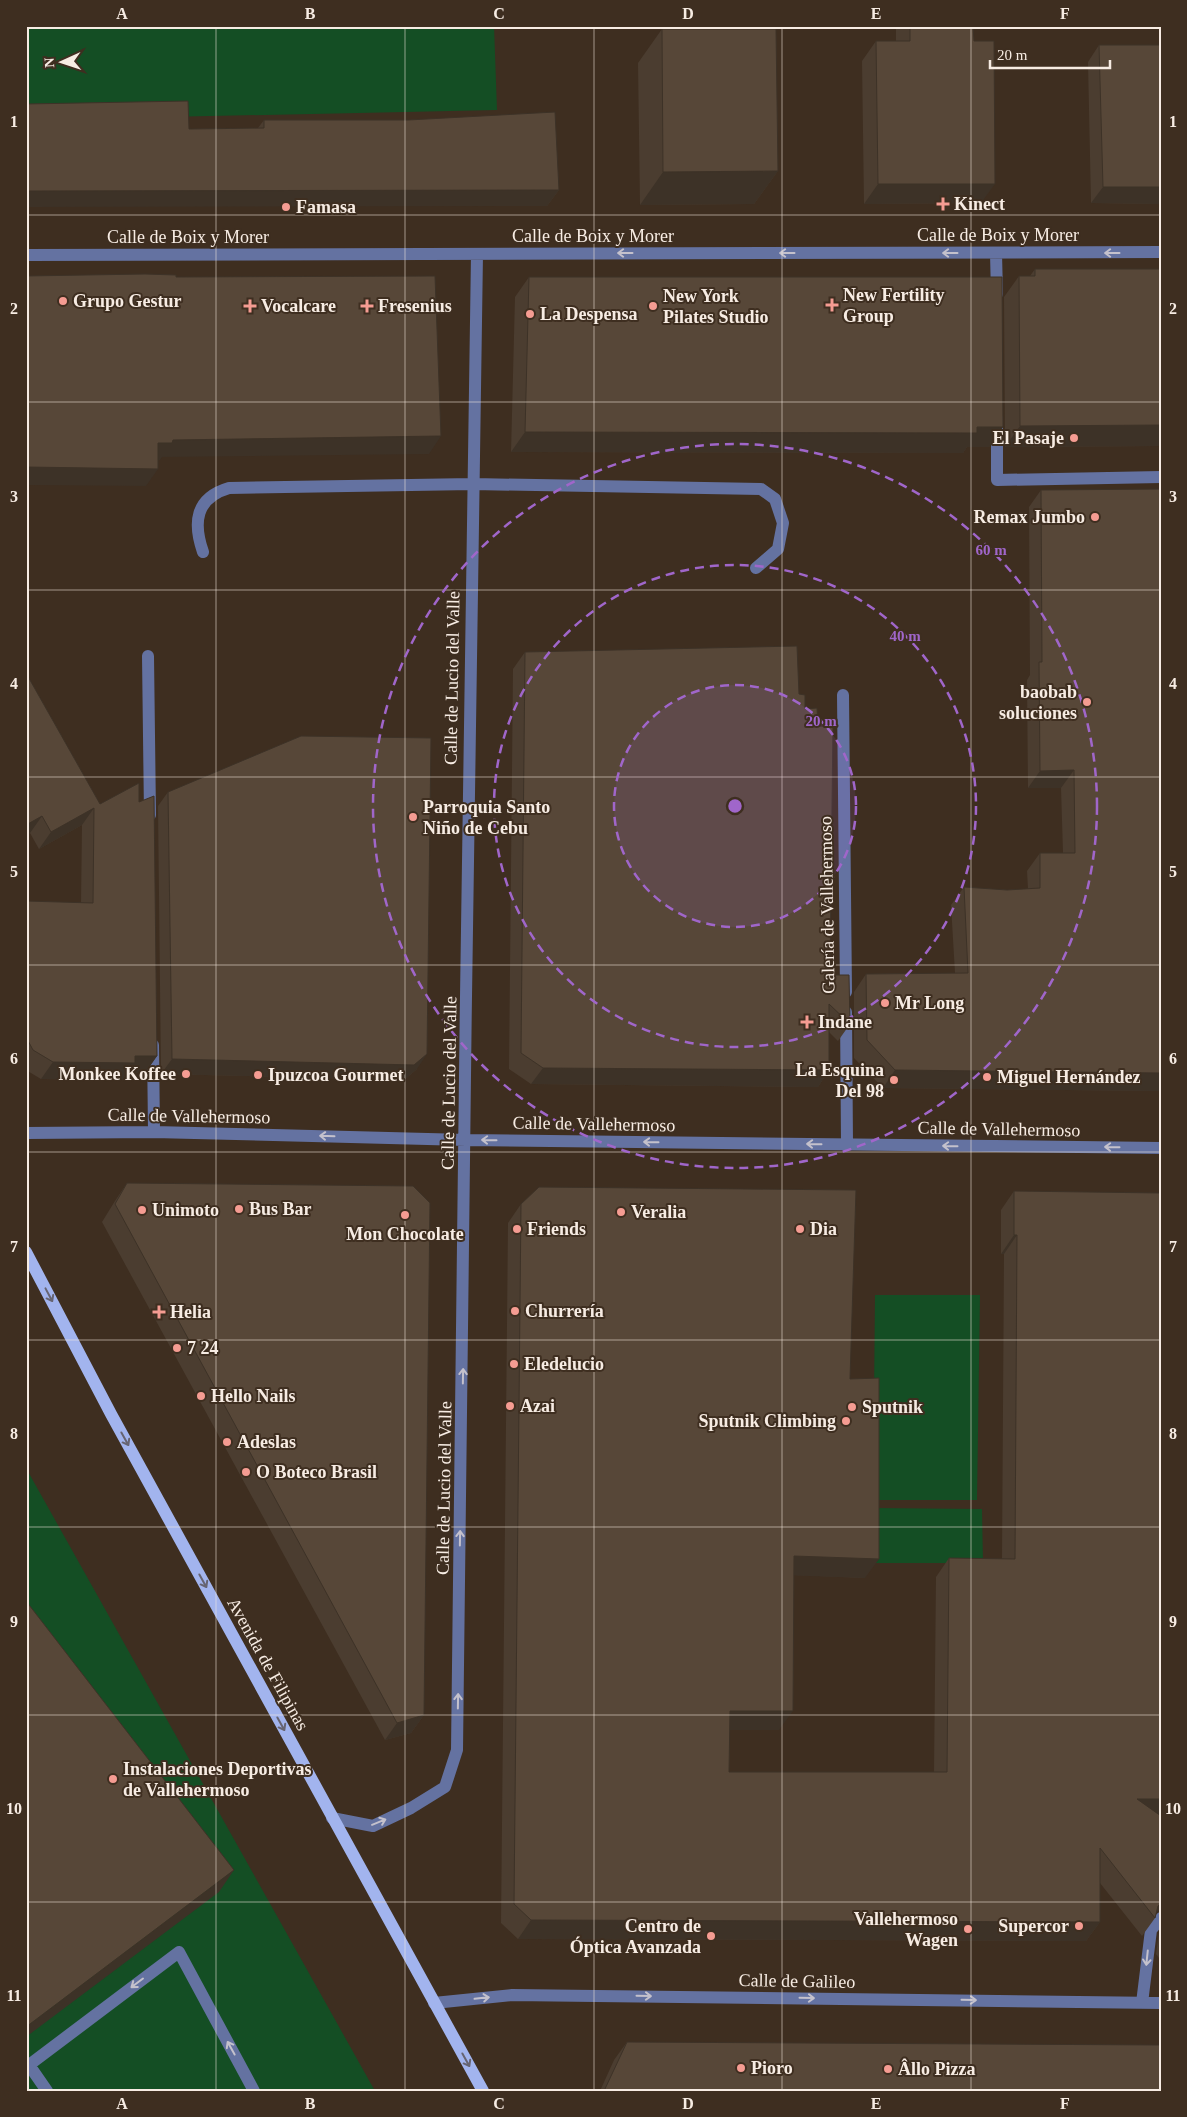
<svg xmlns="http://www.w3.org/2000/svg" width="1187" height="2117" font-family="Georgia,serif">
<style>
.green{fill:#144e24}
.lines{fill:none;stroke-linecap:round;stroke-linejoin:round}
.minor{stroke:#6472a1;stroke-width:12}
.major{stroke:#a2b4ee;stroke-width:12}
.wall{fill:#4b3d30}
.shaded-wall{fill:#3d3227}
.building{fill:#574738;stroke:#3d3227}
.oneway{stroke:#c4c1cc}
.oneway2{stroke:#666472}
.grid{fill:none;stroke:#f7ece3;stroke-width:1;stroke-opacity:0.55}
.ring{fill:none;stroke:#a066ca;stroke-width:2.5;stroke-dasharray:9 6}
.poi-dot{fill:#f59c92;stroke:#3e2e20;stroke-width:2}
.labels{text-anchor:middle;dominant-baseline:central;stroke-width:4;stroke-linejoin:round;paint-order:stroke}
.poi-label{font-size:18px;font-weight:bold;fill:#f7ece3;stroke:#3e2e20;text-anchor:start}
.street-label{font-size:18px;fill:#f7ece3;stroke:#3e2e20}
.centre{fill:#a066ca;stroke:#3e2e20;stroke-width:2.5}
.ring-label{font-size:15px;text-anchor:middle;font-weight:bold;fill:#a066ca;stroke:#3e2e20;stroke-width:4;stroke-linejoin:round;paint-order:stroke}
.neatline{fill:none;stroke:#f7ece3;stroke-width:2}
.grid-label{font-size:16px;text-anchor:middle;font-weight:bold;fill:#f7ece3}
</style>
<rect width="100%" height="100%" fill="#3e2e20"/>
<!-- green -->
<path class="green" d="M26,26h468l3,84 -471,10z
M875,1295h105l-3,205h-104z
M26,1468l349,623h-349z
M872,1508l110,1 1,54h-110z"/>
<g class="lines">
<!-- minor -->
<path class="minor" d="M996,253l1,41
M26,255l1135,-3
M997,419v61l164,-3
M203,552c-10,-29 -8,-54 26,-64l244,-4 288,5 14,10 8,24 -5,26 -22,19
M148,656l2,159
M843,695l3,297
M846,1012l1,132
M153,1045l1,87
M26,1133l128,-1 312,8 695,8
M332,1818l41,8 38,-18 34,-21 12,-37c7,-499 10,-997 20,-1496
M434,2003l78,-8 649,8
M1142,2003l9,-73 10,-12
M47,2091l-18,-26 150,-113 75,139"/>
<!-- major -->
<path class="major" d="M26,1252l85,162 372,677"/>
</g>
<!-- wall -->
<path class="wall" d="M896,26h77l8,177 -117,1 -2,-143 14,-20h20z
M662,29l116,142 -24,33 -114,1 -2,-142z
M1099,45l62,159 -70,-1 -3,-141z
M264,120l295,70 -12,16 -358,-77 69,-1z
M1035,269h126v177l-156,1 -1,-150 15,-21h11z
M529,277l474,150 -14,20h-22l-4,6 -452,-1 4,-155z
M1041,490l120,601 -278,-3 -29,-30v-66l12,-18 89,-1 -4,-68 13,-18 43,3 21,-1 -1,-18 13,-18h23l-2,-65h-33l-1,-108 3,-5 -1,-168z
M525,652l274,42 6,15 13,17 12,249 20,49 -12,17 -9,-9v38l-11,17 -287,-3 -22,-15 4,-400z
M26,673l74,131 39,-2 18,254 -12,17h-18l-5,7 -81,-1 -15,-9v-169l55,2 1,-78 -43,24 -9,-16 -4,2z
M168,792l249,277 -13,11 -243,-6 -3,-268z
M127,1183l297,532 -13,18 -26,7 -283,-518 13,-21z
M1014,1191l142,721 -1,6 -13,18 -42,-53v39l-14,19 -568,-2 -17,-16 7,-700 13,-19 329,175 15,199 -71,-3 -15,155h-49l-1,42h205l2,-195 13,-19 53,1 2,-305h-3v-44z
M1161,1931v26l-2,1 -3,-4 3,-21z
M627,2042l534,49h-561l14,-31z"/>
<!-- shaded-wall -->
<path class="shaded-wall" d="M778,171l-24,33 -114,1 23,-33z
M878,184h117l-14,19 -117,1z
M1103,187h58v17l-70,-1z
M559,190l-12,16 -521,1v-16z
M1161,425v21l-156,1 15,-21z
M1003,427l-14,20h-22l-4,6 -452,-1 14,-20z
M441,436l-12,18 -267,3 -2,3h-14l12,-17 15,-3z
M26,467l132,2 -12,17 -120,-1z
M1074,770l-13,18h-33l12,-17z
M94,808l-12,17 -43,24 12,-17z
M42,816l-12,17 -4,2v-10z
M427,1054l-10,15 -13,11 -243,-6 11,-15z
M135,1056h22l-12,17h-18l-5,7 -81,-1 12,-17z
M543,1068l286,2 -11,17 -287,-3z
M895,1070l266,3v18l-278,-3z
M1014,1235h3l-13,19h-3z
M794,1556l85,3 -14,19 -84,-3z
M730,1711h63l-14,19h-62z
M424,1715l-13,18 -26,7 12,-17z
M1137,1799h24v19z
M234,1870l-15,22 -193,145v-10z
M1161,1903v7l-9,4z
M531,1920l569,2 -14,19 -568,-2z"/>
<!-- building -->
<path class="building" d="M910,26h63l1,15h20l1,143h-117l-2,-143h34z
M662,29h114l2,142 -115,1z
M1099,45h62v142h-58z
M188,101l1,28 75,-1v-8h144l147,-8 4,78 -533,1v-87z
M1035,269h126v156l-141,1 -1,-150h16z
M145,274l31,1v2l259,-1 6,160 -268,4 -1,3h-14v26l-132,-2v-191z
M529,277h473l1,150h-26v6l-452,-1z
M1161,489v584l-266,-3 -28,-30 -1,-66 102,-1 -4,-86 43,3 33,-2v-35h35l-1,-83 -34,1 -1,-109h3l-1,-172z
M797,646l2,48 6,1v14l12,-1 1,18 15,1 -3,248h19l1,49 -21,-20v66l-286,-2 -22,-15 4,-401z
M26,673l74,131 39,-21v19l15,-6 3,260h-22v7l-82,-1 -20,-12 -7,-13v-136l67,2 1,-95 -43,24 -9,-16 -16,9z
M301,736l130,2 -4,316 -13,11 -242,-6 -4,-267z
M127,1183l286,3 17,17 -6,512 -27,8 -282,-519z
M539,1187l317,3 -6,189 29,-1v181l-85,-3 -1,155h-63l-1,61h218l2,-214 66,1 2,-324h-3v-44l147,2v606h-24l24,17v87l-3,3 -3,12 -55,-70v74l-569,-2 -17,-16 7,-700z
M26,1601l208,269 -208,157z
M627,2042l534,3v46h-557z"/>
<!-- one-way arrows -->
<defs><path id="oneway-shaft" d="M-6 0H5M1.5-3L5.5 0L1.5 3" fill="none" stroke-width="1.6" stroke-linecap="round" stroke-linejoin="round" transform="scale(1.25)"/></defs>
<g class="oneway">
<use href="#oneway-shaft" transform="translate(625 253) rotate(180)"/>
<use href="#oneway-shaft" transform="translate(787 253) rotate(180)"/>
<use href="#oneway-shaft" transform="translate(950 253) rotate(-180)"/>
<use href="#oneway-shaft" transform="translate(1112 253) rotate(180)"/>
<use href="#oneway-shaft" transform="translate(327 1136) rotate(-178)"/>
<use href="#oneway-shaft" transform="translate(489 1140) rotate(-179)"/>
<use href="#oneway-shaft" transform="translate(651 1142) rotate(-179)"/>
<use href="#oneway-shaft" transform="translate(814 1144) rotate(-179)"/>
<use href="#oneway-shaft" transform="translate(950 1146) rotate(-179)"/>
<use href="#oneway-shaft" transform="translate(1112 1147) rotate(-179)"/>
<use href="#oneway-shaft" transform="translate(463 1376) rotate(-89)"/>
<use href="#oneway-shaft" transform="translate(460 1538) rotate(-89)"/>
<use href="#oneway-shaft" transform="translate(458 1701) rotate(-89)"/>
<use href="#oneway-shaft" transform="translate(379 1822) rotate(-22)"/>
<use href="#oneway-shaft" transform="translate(1147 1958) rotate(96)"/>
<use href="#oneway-shaft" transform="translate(137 1983) rotate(143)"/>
<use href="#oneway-shaft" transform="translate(644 1996) rotate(1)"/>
<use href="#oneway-shaft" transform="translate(482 1998) rotate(-6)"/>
<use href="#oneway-shaft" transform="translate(807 1998) rotate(1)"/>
<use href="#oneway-shaft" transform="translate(969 2000) rotate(1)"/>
<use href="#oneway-shaft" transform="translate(231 2048) rotate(-119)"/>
</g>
<g class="oneway2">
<use href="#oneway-shaft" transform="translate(49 1295) rotate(62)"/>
<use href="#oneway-shaft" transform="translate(125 1439) rotate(61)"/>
<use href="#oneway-shaft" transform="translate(203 1581) rotate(61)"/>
<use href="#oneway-shaft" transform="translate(281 1724) rotate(61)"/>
<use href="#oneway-shaft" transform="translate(466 2060) rotate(61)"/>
</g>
<!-- grid -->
<path class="grid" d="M216,26v2065M405,26v2065M594,26v2065M782,26v2065M971,26v2065M26,215h1135M26,402h1135M26,590h1135M26,777h1135M26,965h1135M26,1152h1135M26,1340h1135M26,1527h1135M26,1715h1135M26,1902h1135"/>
<!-- distance rings -->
<circle cx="735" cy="806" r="121" fill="#a066ca" fill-opacity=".12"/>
<g class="ring">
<circle cx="735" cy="806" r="121"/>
<circle cx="735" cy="806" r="241"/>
<circle cx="735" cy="806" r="362"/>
</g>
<!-- markers -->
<g class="poi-dot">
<path d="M940.5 196.5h5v5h5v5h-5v5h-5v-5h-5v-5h5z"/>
<circle cx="286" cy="207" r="5"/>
<circle cx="63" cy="301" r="5"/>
<path d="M829.5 297.5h5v5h5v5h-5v5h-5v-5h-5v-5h5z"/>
<path d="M247.5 298.5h5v5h5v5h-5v5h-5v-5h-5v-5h5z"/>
<path d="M364.5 298.5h5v5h5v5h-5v5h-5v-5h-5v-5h5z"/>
<circle cx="653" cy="306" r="5"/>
<circle cx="530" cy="314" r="5"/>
<circle cx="1074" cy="438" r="5"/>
<circle cx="1095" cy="517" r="5"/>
<circle cx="1087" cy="702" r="5"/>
<circle cx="413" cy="817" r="5"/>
<circle cx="885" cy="1003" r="5"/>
<path d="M804.5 1014.5h5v5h5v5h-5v5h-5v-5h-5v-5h5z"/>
<circle cx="186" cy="1074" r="5"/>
<circle cx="258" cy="1075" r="5"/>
<circle cx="987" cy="1077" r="5"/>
<circle cx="894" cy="1080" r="5"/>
<circle cx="239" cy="1209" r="5"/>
<circle cx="142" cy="1210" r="5"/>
<circle cx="621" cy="1212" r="5"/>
<circle cx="405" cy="1215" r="5"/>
<circle cx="517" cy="1229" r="5"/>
<circle cx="800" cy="1229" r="5"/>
<circle cx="515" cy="1311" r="5"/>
<path d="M156.5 1304.5h5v5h5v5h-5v5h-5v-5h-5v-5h5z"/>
<circle cx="177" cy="1348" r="5"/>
<circle cx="514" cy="1364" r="5"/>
<circle cx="201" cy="1396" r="5"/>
<circle cx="510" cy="1406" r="5"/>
<circle cx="852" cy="1407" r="5"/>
<circle cx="846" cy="1421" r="5"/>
<circle cx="227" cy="1442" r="5"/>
<circle cx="246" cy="1472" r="5"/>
<circle cx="113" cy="1779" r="5"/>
<circle cx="1079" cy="1926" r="5"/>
<circle cx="968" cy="1929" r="5"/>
<circle cx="711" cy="1936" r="5"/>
<circle cx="741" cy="2068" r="5"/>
<circle cx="888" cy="2069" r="5"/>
</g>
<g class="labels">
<!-- poi labels -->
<g class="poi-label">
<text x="954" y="204">Kinect</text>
<text x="296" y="207">Famasa</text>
<text x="843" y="295">New Fertility<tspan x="843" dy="21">Group</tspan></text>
<text x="663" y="296">New York<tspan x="663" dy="21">Pilates Studio</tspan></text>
<text x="73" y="301">Grupo Gestur</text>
<text x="261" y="306">Vocalcare</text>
<text x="378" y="306">Fresenius</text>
<text x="540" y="314">La Despensa</text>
<text x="1064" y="438" text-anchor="end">El Pasaje</text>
<text x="1085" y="517" text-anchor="end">Remax Jumbo</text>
<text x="1077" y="692" text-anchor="end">baobab<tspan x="1077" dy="21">soluciones</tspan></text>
<text x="423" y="807">Parroquia Santo<tspan x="423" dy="21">Niño de Cebu</tspan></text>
<text x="895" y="1003">Mr Long</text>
<text x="818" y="1022">Indane</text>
<text x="884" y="1070" text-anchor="end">La Esquina<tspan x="884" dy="21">Del 98</tspan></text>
<text x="176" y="1074" text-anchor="end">Monkee Koffee</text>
<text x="268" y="1075">Ipuzcoa Gourmet</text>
<text x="997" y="1077">Miguel Hernández</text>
<text x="249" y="1209">Bus Bar</text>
<text x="152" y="1210">Unimoto</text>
<text x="631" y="1212">Veralia</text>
<text x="527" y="1229">Friends</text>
<text x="810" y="1229">Dia</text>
<text x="405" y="1234" text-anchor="middle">Mon Chocolate</text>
<text x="525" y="1311">Churrería</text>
<text x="170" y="1312">Helia</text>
<text x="187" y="1348">7 24</text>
<text x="524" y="1364">Eledelucio</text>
<text x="211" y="1396">Hello Nails</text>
<text x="520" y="1406">Azai</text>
<text x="862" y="1407">Sputnik</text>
<text x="836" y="1421" text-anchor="end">Sputnik Climbing</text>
<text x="237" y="1442">Adeslas</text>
<text x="256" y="1472">O Boteco Brasil</text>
<text x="123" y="1769">Instalaciones Deportivas<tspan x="123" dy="21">de Vallehermoso</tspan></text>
<text x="958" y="1919" text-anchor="end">Vallehermoso<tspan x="958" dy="21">Wagen</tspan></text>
<text x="701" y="1926" text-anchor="end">Centro de<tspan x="701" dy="21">Óptica Avanzada</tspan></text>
<text x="1069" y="1926" text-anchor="end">Supercor</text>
<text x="751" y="2068">Pioro</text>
<text x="898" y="2069">Âllo Pizza</text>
</g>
<!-- street labels -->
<g class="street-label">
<text x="998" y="235">Calle de Boix y Morer</text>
<text x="593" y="236">Calle de Boix y Morer</text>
<text x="188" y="237">Calle de Boix y Morer</text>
<text transform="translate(452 678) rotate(-89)">Calle de Lucio del Valle</text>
<text transform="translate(827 905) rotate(-91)">Galería de Vallehermoso</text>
<text transform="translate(449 1083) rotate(-89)">Calle de Lucio del Valle</text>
<text transform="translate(189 1116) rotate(1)">Calle de Vallehermoso</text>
<text transform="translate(594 1124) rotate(1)">Calle de Vallehermoso</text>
<text transform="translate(999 1129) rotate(1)">Calle de Vallehermoso</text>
<text transform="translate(444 1488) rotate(-89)">Calle de Lucio del Valle</text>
<text transform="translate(268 1664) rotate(61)">Avenida de Filipinas</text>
<text transform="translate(797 1981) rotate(1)">Calle de Galileo</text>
</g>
</g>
<circle cx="735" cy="806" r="8" class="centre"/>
<g class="ring-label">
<text x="991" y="555">60 m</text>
<text x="905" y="641">40 m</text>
<text x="821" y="726">20 m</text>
</g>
<!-- border -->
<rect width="1187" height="2117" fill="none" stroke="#3e2e20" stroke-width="55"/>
<!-- north arrow -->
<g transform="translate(62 62) rotate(267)" stroke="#3e2e20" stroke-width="4" paint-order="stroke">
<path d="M0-4L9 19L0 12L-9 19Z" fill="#f7ece3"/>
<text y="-8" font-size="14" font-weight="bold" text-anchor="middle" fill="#f7ece3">N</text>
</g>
<!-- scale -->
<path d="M990 60v8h120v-8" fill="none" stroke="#f7ece3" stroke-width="2.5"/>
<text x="997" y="60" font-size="15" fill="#f7ece3" stroke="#3e2e20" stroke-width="4" paint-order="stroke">20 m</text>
<rect x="28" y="28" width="1132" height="2062" class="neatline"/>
<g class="grid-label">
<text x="122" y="19">A</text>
<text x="310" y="19">B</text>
<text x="499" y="19">C</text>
<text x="688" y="19">D</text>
<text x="876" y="19">E</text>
<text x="1065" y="19">F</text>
<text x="14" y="127">1</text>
<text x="1173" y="127">1</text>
<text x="14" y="314">2</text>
<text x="1173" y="314">2</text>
<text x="14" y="502">3</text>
<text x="1173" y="502">3</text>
<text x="14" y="689">4</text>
<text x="1173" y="689">4</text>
<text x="14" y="877">5</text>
<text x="1173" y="877">5</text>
<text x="14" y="1064">6</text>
<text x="1173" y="1064">6</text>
<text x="14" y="1252">7</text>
<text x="1173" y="1252">7</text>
<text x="14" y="1439">8</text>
<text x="1173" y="1439">8</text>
<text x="14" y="1627">9</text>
<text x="1173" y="1627">9</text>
<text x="14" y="1814">10</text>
<text x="1173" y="1814">10</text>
<text x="14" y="2001">11</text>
<text x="1173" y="2001">11</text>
<text x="122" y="2109">A</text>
<text x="310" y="2109">B</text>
<text x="499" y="2109">C</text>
<text x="688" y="2109">D</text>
<text x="876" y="2109">E</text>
<text x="1065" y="2109">F</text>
</g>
</svg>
